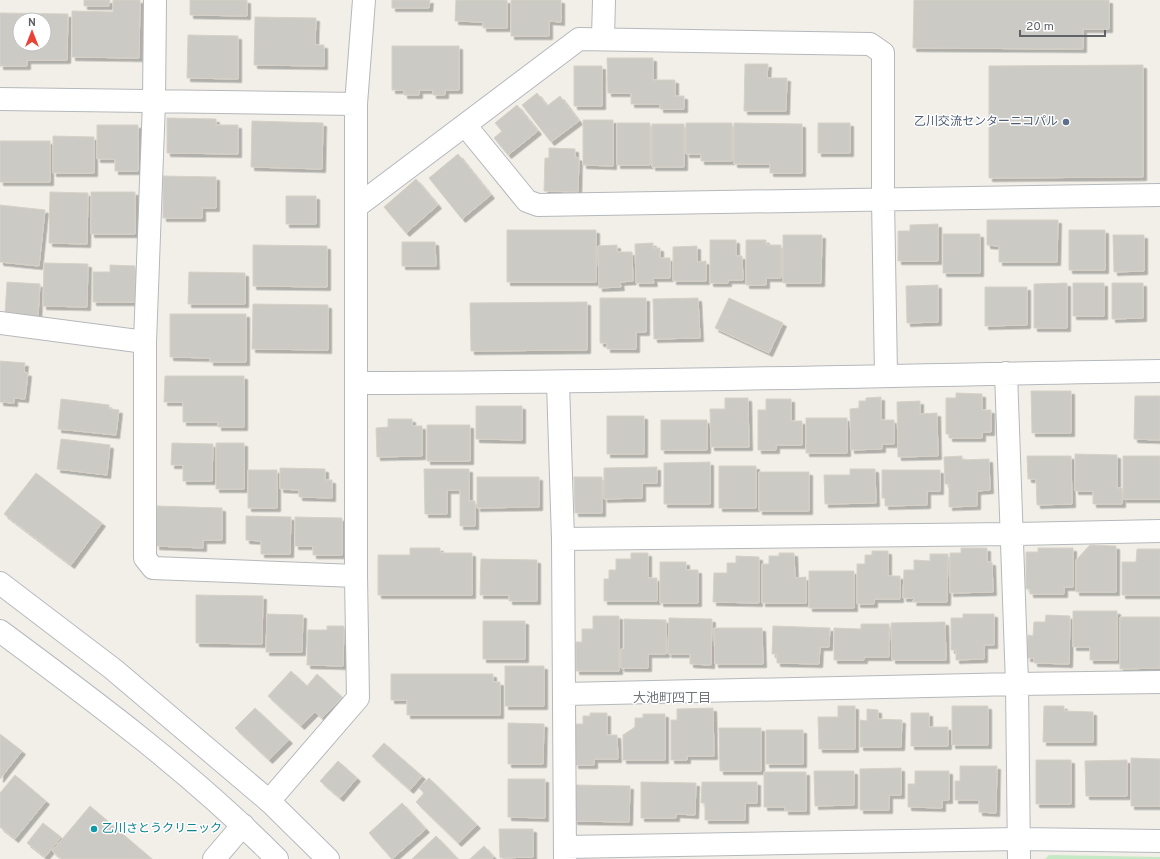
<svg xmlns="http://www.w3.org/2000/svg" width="1160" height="859" font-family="Overpass,'Noto Sans JP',sans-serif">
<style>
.green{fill:#c5e8c5}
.building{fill:#cccac5;stroke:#d6d1c6;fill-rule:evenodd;filter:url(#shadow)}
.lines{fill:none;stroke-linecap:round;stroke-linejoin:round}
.street-casing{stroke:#b5b8bc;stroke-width:24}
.secondary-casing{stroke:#b6babf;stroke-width:24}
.street{stroke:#fff;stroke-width:22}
.secondary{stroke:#fff;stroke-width:22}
.service-dot{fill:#5c6f8a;stroke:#fff;stroke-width:1.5}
.culture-dot{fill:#0f9aa8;stroke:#fff;stroke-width:1.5}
.labels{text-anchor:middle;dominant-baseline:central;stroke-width:3;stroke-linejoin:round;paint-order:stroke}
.service-label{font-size:12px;fill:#4e5e75;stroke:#fff;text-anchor:end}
.culture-label{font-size:12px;fill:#0d838f;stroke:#fff;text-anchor:start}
.neighbourhood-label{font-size:13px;fill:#70757a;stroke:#fff}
</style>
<defs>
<filter id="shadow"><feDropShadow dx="3.5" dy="3.5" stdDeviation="0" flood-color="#0004"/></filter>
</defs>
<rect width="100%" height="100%" fill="#f1efe8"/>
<!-- green -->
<path class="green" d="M1049,855l111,2v2h-115z"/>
<!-- building -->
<path class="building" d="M84,0h26l-1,6h-25z
M113,0h27l-1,58 -67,-1v-46l41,1z
M190,0h57v16l-57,-1z
M392,0h38l-1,8h-37z
M456,0h51v28h-24v-6l-28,-1z
M511,0h50v22l-12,-1v15h-38z
M914,0h195v29h-26v20l-170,-1z
M0,13l68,1 -1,46h-40v6h-27zM20,20h24v24h-24z
M255,17l61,1 -1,27h9v21l-70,-1z
M188,35l50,1v43l-51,-1z
M392,46h67v44h-14v5h-12v-5h-14v5h-15v-5h-12z
M607,58h46v22h22v16h9v13h-24v-5h-29v-11h-23z
M745,64h23l-1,14h20l-1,33h-42z
M1143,65v112l-154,1v-112z
M574,66h28v40h-28z
M537,93l10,13 13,-10 19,25 -28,21 -29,-37z
M517,105l21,26 -30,24 -14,-17 8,-7 -7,-8z
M167,118l49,1v6h22v29l-71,-1z
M583,120h30v46l-30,-1z
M252,121l71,2 -1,46 -71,-2z
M617,123h33v42h-33z
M686,123h46v38h-31v-7h-15z
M734,123l68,1v49h-32v-9h-36z
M818,123h32v30h-32z
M652,124h32v43h-32z
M97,125h41v46h-23v-12h-18z
M53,136l41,1v36h-41z
M0,141h50v41h-50z
M549,148l26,1v8l4,1 -1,34 -34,-1 1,-33h4z
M458,154l33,41 -29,24 -33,-41z
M163,176l53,1v31h-14v10h-39z
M416,179l22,26 -32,28 -22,-26z
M50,192l38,1 -1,51 -38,-1z
M91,192h44v42h-44z
M286,196h30v28h-30z
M0,205l45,5 -6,56 -39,-4z
M987,220h71l-1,42h-58v-16l-12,-1z
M938,224v37h-40v-30h12v-6z
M507,230h89v52h-89z
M1069,230h36v40h-36z
M943,234h37v39h-37z
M783,235h39l-1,48h-38z
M1113,235h31v36l-30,1z
M710,240h26v16h6l1,24h-15v3h-18z
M746,240h20v5h15v33h-15v7h-20z
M402,242h33l1,24h-34z
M653,243v5h7v10h10v20h-17l1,5h-18l-1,-39z
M253,245l74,1v41l-74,-1z
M617,245v7h15l1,29 -13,1 1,5 -22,1 -1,-42z
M697,246v16l9,-1v20h-33v-34z
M44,263l44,1 -1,43 -44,-1z
M110,265l25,1v36h-42v-30h17z
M189,272l56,1v31h-57z
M7,282l33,2 -2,32 -33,-2z
M1067,283v45h-33v-44z
M1073,283h31v33h-31z
M1112,283h31v35l-31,1z
M938,285v37l-31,1 -1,-37z
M985,287h42v38l-42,1z
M600,298h46v34h-10v17h-29v-6h-7z
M698,298l2,40 -46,1 -1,-40z
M729,298l54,25 -14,30 -54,-25z
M587,302v48l-116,1 -1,-48z
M253,304l75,1v45l-76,-1z
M170,314h76v48h-36v-4l-40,-1z
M0,361l25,2 -1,9 4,1 -3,26 -11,-1v5l-14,-1z
M165,376h79v51h-26v-5h-35v-20h-19z
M1031,391h40v42h-39z
M956,393l26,1v16h9v22h-9v6h-33v-4h-3v-36h10z
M1135,396h25v44l-26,-1z
M881,397v23h13v24h-12v5l-31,1 -1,-41 9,-1v-7h7v-3z
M725,398h23l1,49h-38l-1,-38h15z
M61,399l48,6v4l10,1 -3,25 -58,-6z
M766,399h25v22h11v24h-26v5h-18v-40h8z
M920,401v13l17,-1 1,43 -40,1 -1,-55z
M476,406h46v34l-46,-1z
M607,416h37v38h-37z
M806,418h41v35h-41z
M388,419h24v7h10v30l-45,1 -1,-29 12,-1z
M661,420h46v30h-46z
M427,425h43v36h-43z
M61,439l49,6 -3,30 -50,-6z
M172,443l41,1 -1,37h-29v-16h-12z
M216,443h28v46h-28z
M1075,454l42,1v33h5v16h-29v-13h-18z
M962,456v4l27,-1 1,31 -13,1v15l-28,1v-23h-4l-1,-27z
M1027,456h44l1,48 -35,1 -1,-26h-8z
M1123,456h37v43h-37z
M710,462v42h-46v-41z
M719,466h37v42h-37z
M657,467v16h-15v15l-38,1v-31z
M280,468l45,1v11h7v18l-33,-1v-7l-19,-1z
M424,469h45v32h6v25h-15v-36h-13v24h-22z
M850,469h25l1,34 -51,1 -1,-29h26z
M248,470h29v38h-29z
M882,470h58v21h-13v14l-42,1v-8h-3z
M759,472h50v39h-50z
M36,473l66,50 -31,42 -67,-51z
M477,477h62v30l-62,1z
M574,477h28v36h-27z
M157,506l65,2v32h-19v8l-47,-2z
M246,516l45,1 -1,37h-29v-13l-15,-1z
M295,517l47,1v37h-29v-9h-18z
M1090,545l26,1v46h-40v-32z
M410,548h30v5h32v42h-94v-40h32z
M961,548h26v14h5l1,30 -43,1v-40h11z
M1038,548h35v39h-9v7h-34v-5h-4v-37h12z
M1137,549h23v46h-38v-33h14z
M872,551h16v25h12v23h-26v5h-17v-40h8v-9h7z
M631,553h17v25h9v23h-53v-22h5v-9h7v-11h15z
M779,553h15l1,25 11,-1v26h-44v-39h7v-8h10z
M930,554h18l-1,48h-34l1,-4h-11l1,-28h10v-10l16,1z
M736,556l23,1v46l-46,-1 1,-29h13v-10h9z
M481,559l56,1v41h-28v-6h-29z
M660,562h26v8h12v33h-38z
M809,571h45v37h-45z
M196,595l67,1 -1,48 -66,-1z
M1073,611h44v49h-27v-13h-17z
M267,614l36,1 -1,37h-36z
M963,614h31v31h-10v14l-28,1v-10h-5v-32h12z
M1046,615l24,1 -1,48 -35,-1v-5h-7l1,-23 5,1 1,-14h11z
M593,616h26v55h-43v-29h6v-13h11z
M1120,617h40v51l-40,1z
M669,618l43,1 -1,46 -21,-1v-10h-22z
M624,619l42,1v34h-18v14h-27v-19h3z
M483,621h42v38h-42z
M945,622l1,38h-54l-1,-37z
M861,624h28v33h-25v3h-30v-32l27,1z
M327,626h17l-1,40 -36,-1 1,-35h19z
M773,626l57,2 -1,19h-9l-1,17 -42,-1v-9h-5z
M714,628h48l1,36h-48z
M505,666h39v40h-39z
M291,671l16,15 10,-12 25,23 -20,21 -7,-6 -14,14 -33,-30z
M391,674h102v8h7v33h-93v-15h-16z
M838,706h17v43h-36l-1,-32h20z
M952,706h36v39h-36z
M1044,706h20v5l29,1v30h-50z
M255,708l34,32 -20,20 -34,-32z
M713,708l1,48h-27v4h-16v-40h6v-11z
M867,709l11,1v9l24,1 -1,27h-41v-27l7,1z
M590,713h17v22h10l1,24h-24v6h-19v-41h8v-8h7z
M911,713h18v14h19v19h-37z
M643,714h22v46h-42v-25l12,-8v-9h8z
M508,723l36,1 -1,40h-35z
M719,728h42v43h-41z
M766,730h37v34h-37z
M0,734l22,17 -22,28z
M384,743l38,33 -12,14 -38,-34z
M1131,758l29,1v47h-29z
M1036,760h35v44h-35z
M1127,760v36h-41l-1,-35z
M338,761l19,17 -17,20 -20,-17z
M960,766h37l-1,47 -17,-1v-12h-24v-19h5z
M901,768v27h-12v15h-29v-41z
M814,771h40v34l-39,1z
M915,771h34v29h-7v8l-34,-1v-23h7z
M764,772h42v39h-21v-4h-21z
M15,775l31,26 -31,38 -15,-12v-34z
M429,778l48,47 -19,18 -42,-41 8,-9 -5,-5z
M508,779h37v39l-37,-1z
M641,782l55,1 -1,32 -19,-1v4h-35z
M702,782h55v21h-12v17h-40v-17h-4z
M575,785l55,1 -1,36 -55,-1z
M402,803l24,26 -34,30 -23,-26z
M90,806l62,53h-90l-10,-8z
M43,823l18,14 -16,20 -18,-14z
M499,829h34v28l-33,1z
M436,836l22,23h-46z
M484,846l10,11 -3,2h-21z"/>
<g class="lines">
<defs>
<path id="street" d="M155,0l-1,102 -9,240v216l8,10 203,8
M603,38l1,-38
M0,99l356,5
M465,125l62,76 11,4 622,-10
M356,207l223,-168 291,5 13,9v146l3,176
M0,323l145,19
M1006,373l11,311 2,175
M357,383c268,0 535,-8 803,-12
M558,383l5,156 2,320
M563,539l448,-5 149,-3
M565,694l452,-10 143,-2
M269,801l89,-103 -2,-122v-472l8,-104
M565,847l454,-8 141,2
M214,859l29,-34"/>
<path id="secondary" d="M0,583l113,86 156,132 59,58
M0,631c96,71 193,143 277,228"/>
</defs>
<!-- street casing -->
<use href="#street" class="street-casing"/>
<!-- secondary casing -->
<use href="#secondary" class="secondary-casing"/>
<!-- street -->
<use href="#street" class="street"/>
<!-- secondary -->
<use href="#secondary" class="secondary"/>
</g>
<!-- markers -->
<circle class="service-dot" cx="1066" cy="122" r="4"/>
<circle class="culture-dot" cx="94" cy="829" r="4"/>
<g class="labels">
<!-- service labels -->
<g class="service-label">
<text x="1058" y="122">乙川交流センターニコパル</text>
</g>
<!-- culture labels -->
<g class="culture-label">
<text x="102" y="829">乙川さとうクリニック</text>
</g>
<!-- neighbourhood labels -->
<g class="neighbourhood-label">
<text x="672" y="699">大池町四丁目</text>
</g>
</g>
<!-- north arrow -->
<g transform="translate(32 32)"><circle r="19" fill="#ffffff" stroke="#bfc1c3"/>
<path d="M0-3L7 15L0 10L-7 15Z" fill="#ea4335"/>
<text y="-6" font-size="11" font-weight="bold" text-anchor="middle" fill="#5f6368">N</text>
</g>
<!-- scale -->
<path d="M1020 30v6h85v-6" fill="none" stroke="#5f6368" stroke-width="2"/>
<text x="1026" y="30" font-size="12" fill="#5f6368" stroke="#ffffff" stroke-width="3" paint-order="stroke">20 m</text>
</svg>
